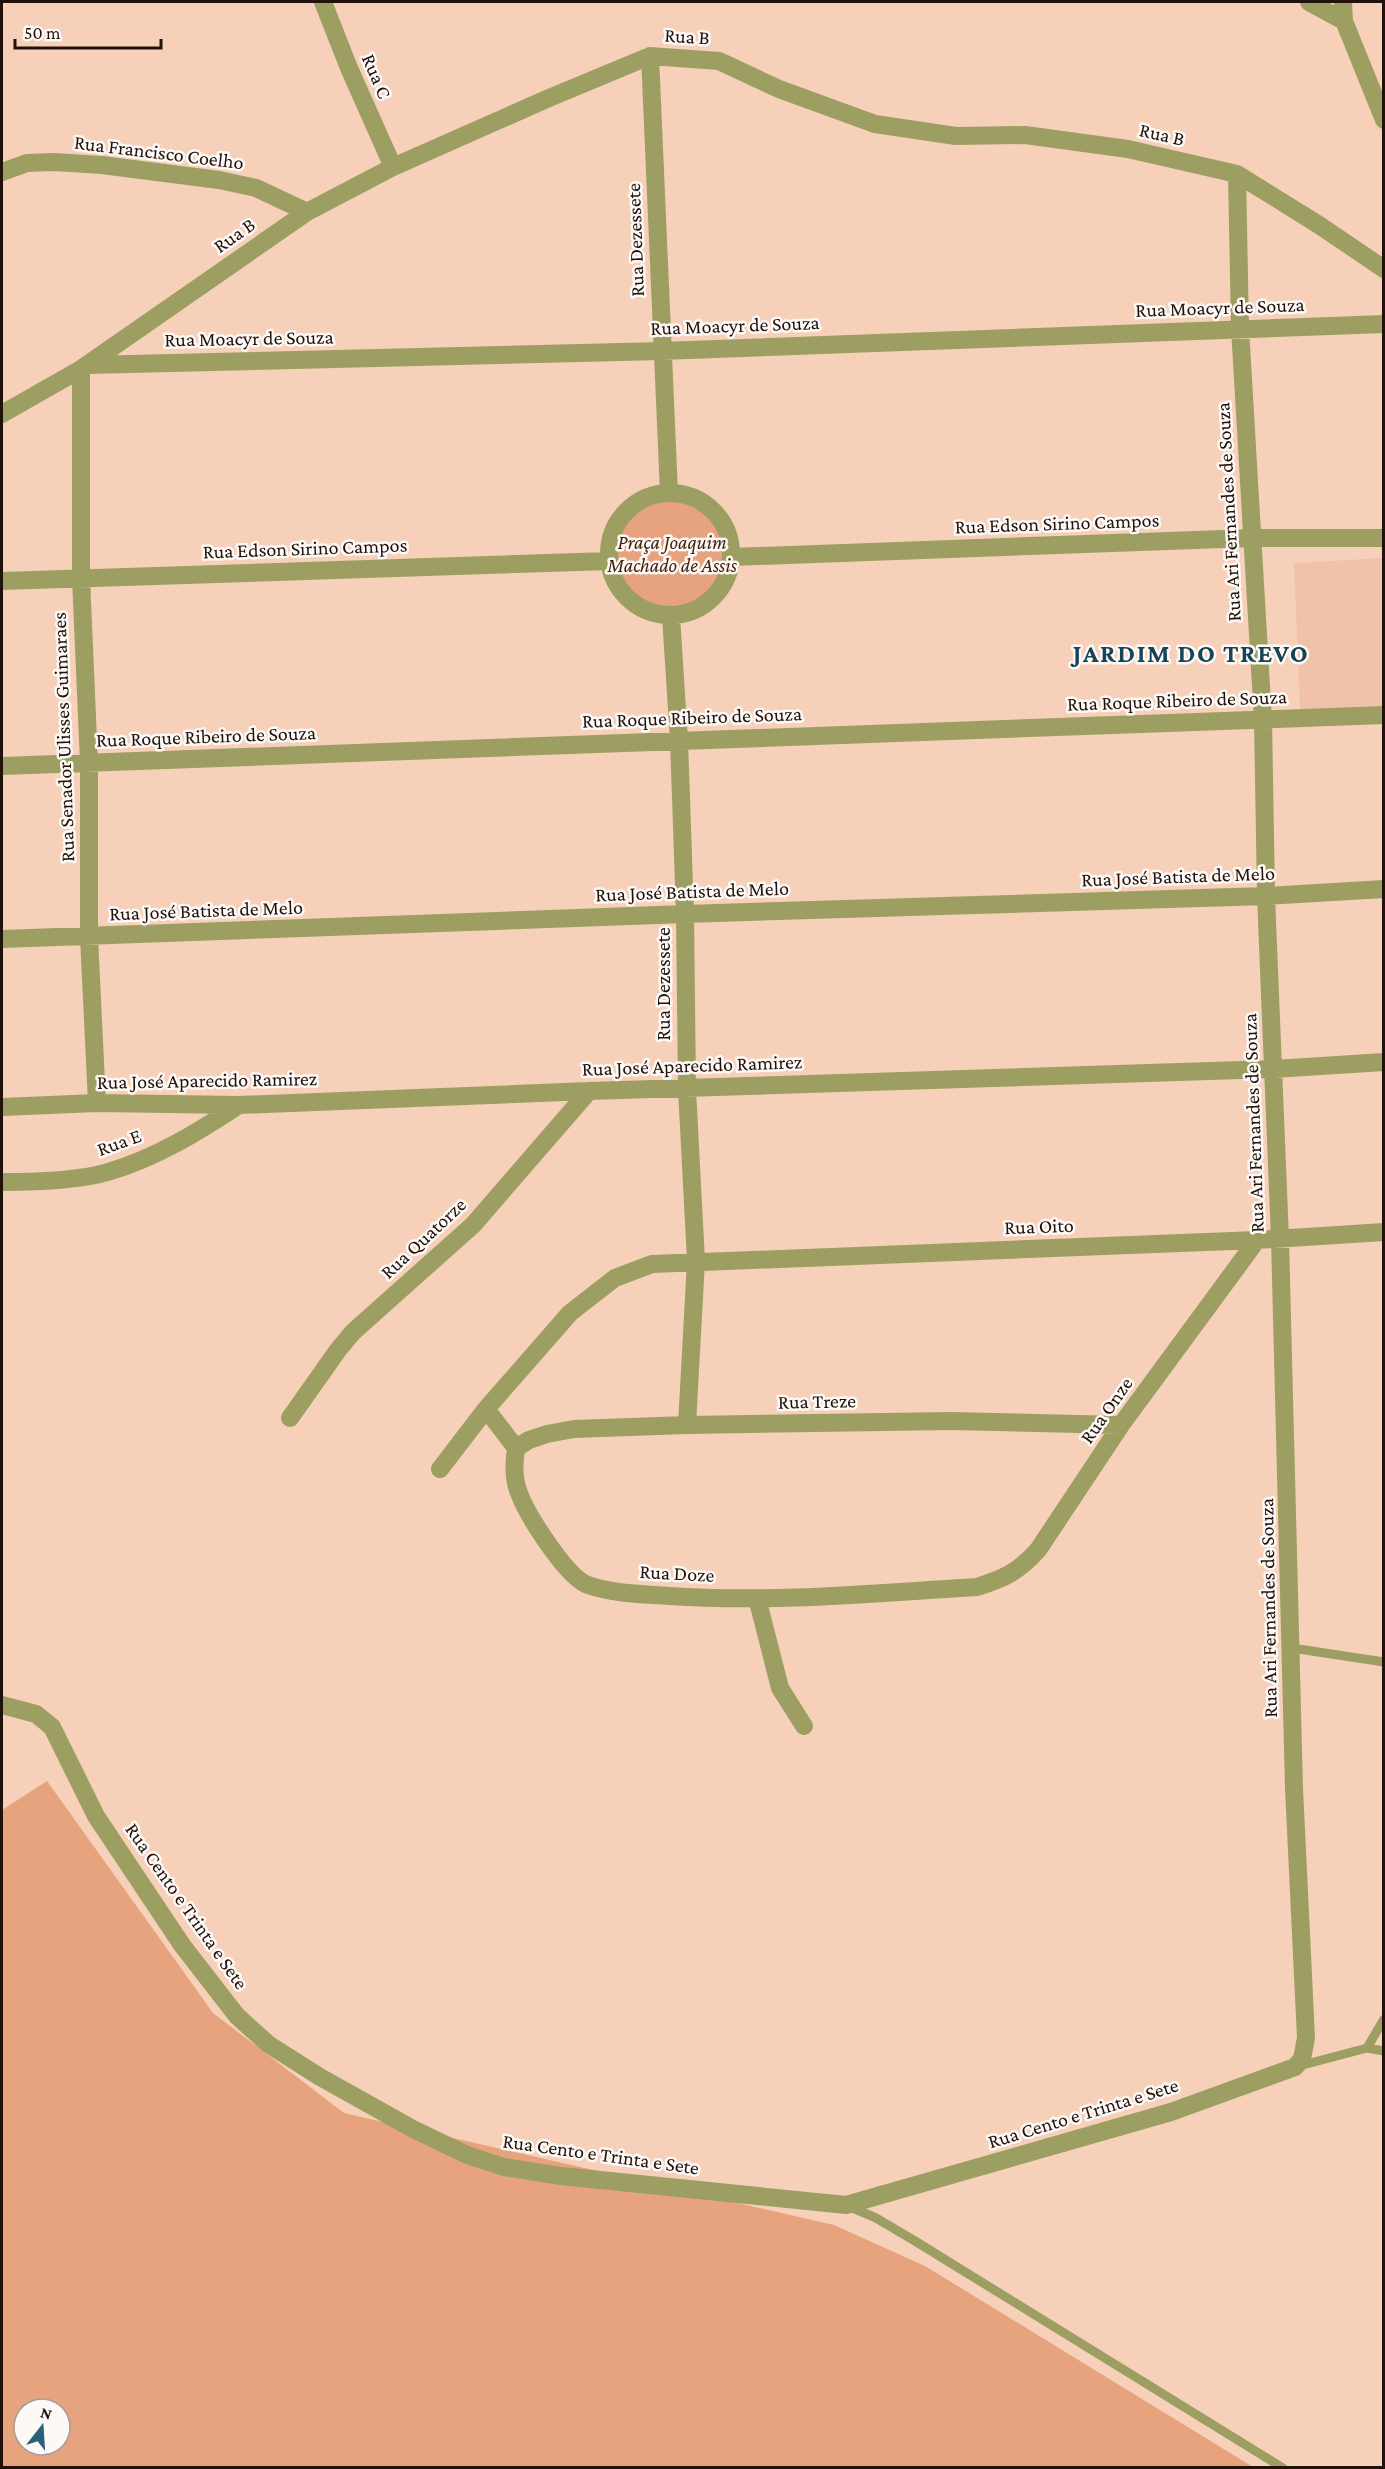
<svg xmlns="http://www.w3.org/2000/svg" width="1385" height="2469" font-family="'Crimson Pro',serif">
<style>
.built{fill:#f1c2aa}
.green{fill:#e6a37e;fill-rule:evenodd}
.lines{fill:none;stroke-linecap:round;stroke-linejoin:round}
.lane{stroke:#9d9f62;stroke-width:9}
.street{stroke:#9d9f62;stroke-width:18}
.labels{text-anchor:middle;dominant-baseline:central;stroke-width:5;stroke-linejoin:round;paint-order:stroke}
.street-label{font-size:20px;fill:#20120a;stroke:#fdf9f7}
.park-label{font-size:20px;font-style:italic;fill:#43210c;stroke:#fdf9f7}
.district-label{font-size:26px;font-weight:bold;letter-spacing:1.5px;fill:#154357;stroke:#fdf9f7}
</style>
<rect width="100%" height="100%" fill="#f7d0ba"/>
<!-- built -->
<path class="built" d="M1383,558v148l-83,4 -6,-147z"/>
<!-- green -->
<path class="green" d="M614 554a57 57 0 1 1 114 0a57 57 0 1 1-114 0Z
M47,1781l166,232 131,100 490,112 91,41 328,201 -1251,1v-658zM24,2409h36v36h-36z"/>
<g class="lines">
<!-- lane -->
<path class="lane" d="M1292,1648l92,14
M1367,2048l17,-29
M1299,2066l68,-18 17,3
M848,2206l28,12 39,23 368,227"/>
<!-- street -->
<path class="street" d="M323,2l26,66 44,99
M1309,2l35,19 40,99
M1343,2l1,19
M650,56l19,437
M2,172l25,-9 27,-1 48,3 117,15 37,8 51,24
M87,365l575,-14 722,-27
M81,369v209l8,185v174l8,166
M2,414l79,-45 226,-157 86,-45 156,-69 101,-42 69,5 60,28 96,35 81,12 69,-1 103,14 109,25 82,51 65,44
M609 554a61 61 0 1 1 122 0a61 61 0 1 1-122 0Z
M732,557l519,-19h133
M2,581l607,-20
M671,616l8,124 6,174 2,175 9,172 -9,164
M2,766l1382,-51
M2,939l683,-25 581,-18 118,-7
M2,1107l95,-4 142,2 350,-14 685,-22 110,-7
M2,1182c30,0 76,-1 106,-10 48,-14 90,-40 131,-67
M486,1409l30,39c-2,16 -3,30 3,45 8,22 48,85 69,92 26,9 54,9 81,11 103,7 206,-3 308,-9 28,-9 41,-15 61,-37l83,-125 136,-185
M290,1418l48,-68 15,-18 120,-107 116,-134
M516,1448l13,-8 18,-6 27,-5 113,-4 265,-4 169,4
M440,1469l46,-60 84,-96 45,-35 37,-14 605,-24 127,-8
M757,1598l23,90 24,38
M2,1705l34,9 16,13 44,89 86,129 55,71 31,28 52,33 93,52 54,26 37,12 57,9 285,29 325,-93 124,-45 7,-8 4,-21 -12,-250 -14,-549 -14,-343 -3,-176 -23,-392 -3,-154"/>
</g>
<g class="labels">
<!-- street labels -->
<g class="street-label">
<text transform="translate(687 36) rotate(4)">Rua B</text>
<text transform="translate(377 76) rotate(67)">Rua C</text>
<text transform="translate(1162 134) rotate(13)">Rua B</text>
<text transform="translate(159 152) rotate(7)">Rua Francisco Coelho</text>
<text transform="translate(234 235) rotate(-35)">Rua B</text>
<text transform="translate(635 240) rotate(-92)">Rua Dezessete</text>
<text transform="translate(1220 307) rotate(-2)">Rua Moacyr de Souza</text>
<text transform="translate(735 325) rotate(-2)">Rua Moacyr de Souza</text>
<text transform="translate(249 338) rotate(-1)">Rua Moacyr de Souza</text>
<text transform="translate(1228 512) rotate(-93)">Rua Ari Fernandes de Souza</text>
<text transform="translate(1057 523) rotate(-2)">Rua Edson Sirino Campos</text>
<text transform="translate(305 548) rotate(-2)">Rua Edson Sirino Campos</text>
<text transform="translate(1177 700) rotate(-2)">Rua Roque Ribeiro de Souza</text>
<text transform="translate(692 717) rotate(-2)">Rua Roque Ribeiro de Souza</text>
<text transform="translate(206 736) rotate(-2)">Rua Roque Ribeiro de Souza</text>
<text transform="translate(63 737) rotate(-92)">Rua Senador Ulisses Guimaraes</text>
<text transform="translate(1178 876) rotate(-2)">Rua José Batista de Melo</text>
<text transform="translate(692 891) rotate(-2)">Rua José Batista de Melo</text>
<text transform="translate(206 910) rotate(-2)">Rua José Batista de Melo</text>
<text transform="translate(663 984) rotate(-90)">Rua Dezessete</text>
<text transform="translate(692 1065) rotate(-2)">Rua José Aparecido Ramirez</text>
<text transform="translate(207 1080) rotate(-1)">Rua José Aparecido Ramirez</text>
<text transform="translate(1253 1123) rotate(-92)">Rua Ari Fernandes de Souza</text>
<text transform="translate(119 1142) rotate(-20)">Rua E</text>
<text transform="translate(1039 1226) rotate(-2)">Rua Oito</text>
<text transform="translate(423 1238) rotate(-43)">Rua Quatorze</text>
<text transform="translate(817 1401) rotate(-1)">Rua Treze</text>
<text transform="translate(1106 1410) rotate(-55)">Rua Onze</text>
<text transform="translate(677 1573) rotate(3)">Rua Doze</text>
<text transform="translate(1268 1608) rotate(-91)">Rua Ari Fernandes de Souza</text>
<text transform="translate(187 1906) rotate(55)">Rua Cento e Trinta e Sete</text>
<text transform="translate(1083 2113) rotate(-17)">Rua Cento e Trinta e Sete</text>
<text transform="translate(601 2154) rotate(8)">Rua Cento e Trinta e Sete</text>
</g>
<!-- park labels -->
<g class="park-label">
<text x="672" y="542">Praça Joaquim<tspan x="672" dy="23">Machado de Assis</tspan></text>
</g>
<!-- district labels -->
<g class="district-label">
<text x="1191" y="653">JARDIM DO TREVO</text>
</g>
</g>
<!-- border -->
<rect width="1385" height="2469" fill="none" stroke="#20120a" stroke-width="6"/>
<!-- north arrow -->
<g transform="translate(42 2427) rotate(17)"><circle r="28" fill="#fdf9f7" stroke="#a59d98" stroke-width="1.5"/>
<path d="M0-4.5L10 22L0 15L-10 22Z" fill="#28617a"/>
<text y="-9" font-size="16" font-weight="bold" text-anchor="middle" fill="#20120a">N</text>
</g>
<!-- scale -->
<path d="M15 39v9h146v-9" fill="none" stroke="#20120a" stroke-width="3"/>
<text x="24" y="39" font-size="18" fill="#20120a" stroke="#fdf9f7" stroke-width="4.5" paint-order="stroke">50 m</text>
</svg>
